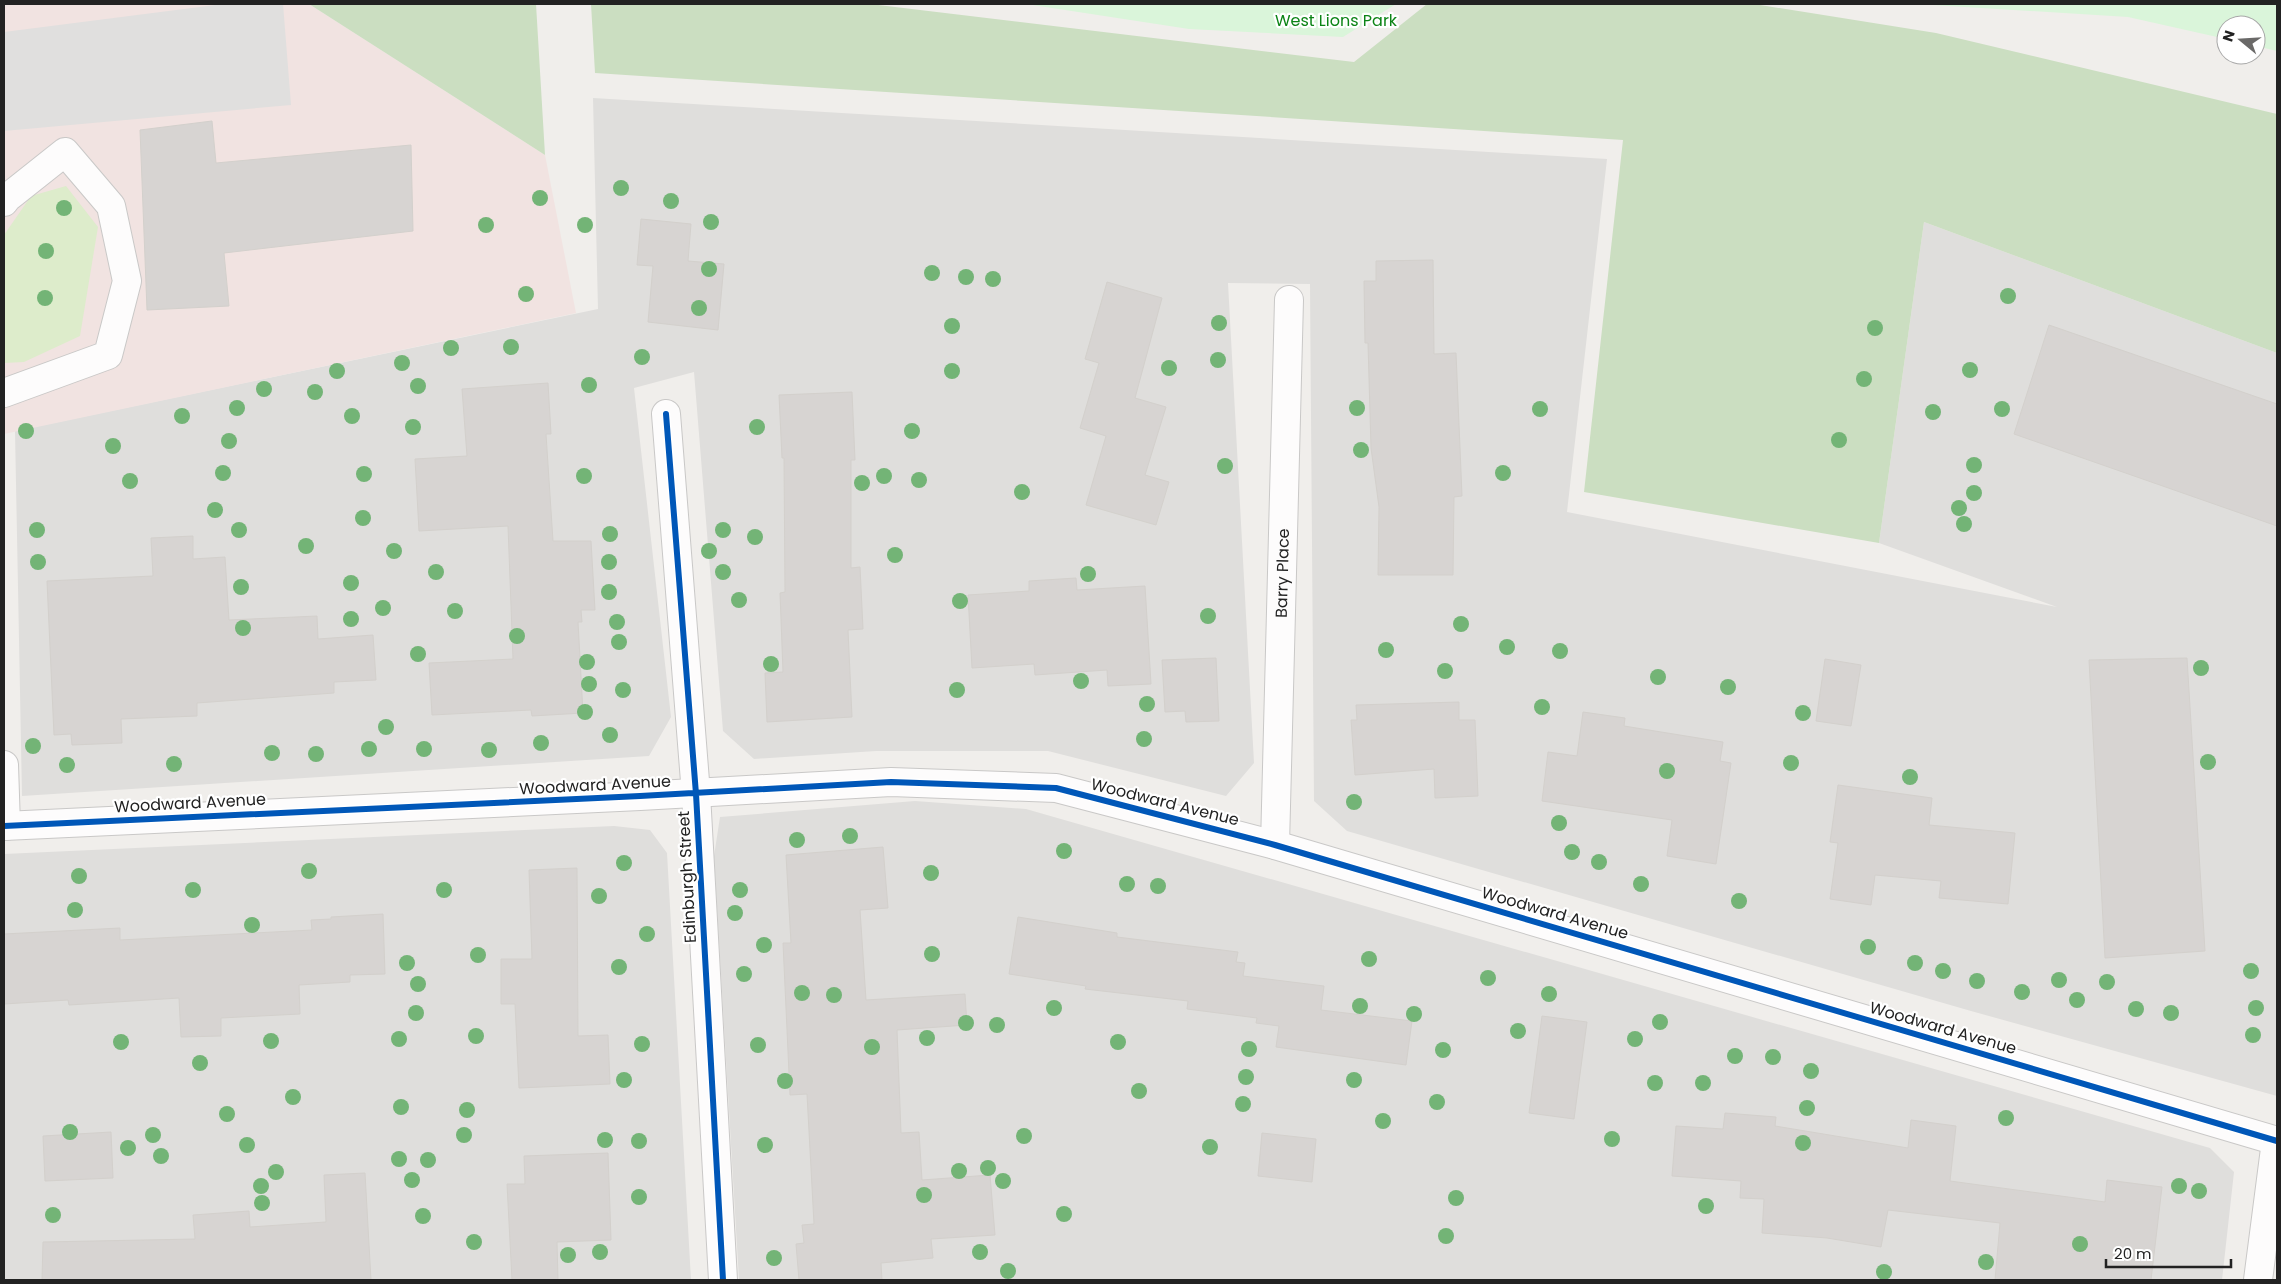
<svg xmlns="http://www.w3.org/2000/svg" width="2281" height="1284" font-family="Poppins,sans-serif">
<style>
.residential{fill:#dfdedc}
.commercial{fill:#f1e3e1}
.grass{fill:#ddeccb}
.forest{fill:#cbdec1}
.park{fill:#daf5da}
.parking{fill:#e0dfde}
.building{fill:#d7d4d2;stroke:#d3d0cc}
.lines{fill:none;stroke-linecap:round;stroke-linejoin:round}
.minor-casing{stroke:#c9c8c7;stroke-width:30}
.minor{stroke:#fdfcfc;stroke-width:28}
.cycleway-casing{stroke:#fff;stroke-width:9}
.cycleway{stroke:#0057b8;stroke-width:6}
.tree{fill:#73b476}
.labels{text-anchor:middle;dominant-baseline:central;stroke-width:4.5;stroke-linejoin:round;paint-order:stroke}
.park-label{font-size:16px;fill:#0c8416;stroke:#fff}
.street-label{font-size:16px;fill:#222;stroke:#fff}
</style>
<rect width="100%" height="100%" fill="#f0eeeb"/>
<!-- residential -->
<path class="residential" d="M593,98l1014,61 -40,353 490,95 -178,-64 45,-321 353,131v743l-306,-85 -624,-180 -33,-30 -4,-517 -82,-1 26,480 -28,33 -178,-45h-172l-122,8 -31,-28 -29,-359 -60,16 37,329 -22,39 -627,40 -7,-365 583,-122z
M915,801l111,8 1184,339 24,24 -12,108h-1483l-25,-424 6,-39z
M614,826l36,4 17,23 24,427h-687v-426z"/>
<!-- commercial -->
<path class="commercial" d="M4,4h305l236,151 31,158 -572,121z"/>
<!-- grass -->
<path class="grass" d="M66,186l32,41 -18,109 -56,26 -20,1v-128l27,-39z"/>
<!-- forest -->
<path class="forest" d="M309,4h227l9,151z
M591,4h279l484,58 73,-58h327l182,29 341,81v239l-353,-131 -45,321 -295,-51 39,-352 -1028,-67z"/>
<!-- park -->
<path class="park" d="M1026,4h370l-53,33 -154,-8z
M1916,4h361v47l-21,-5v-21h-30v14l-98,-22z"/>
<!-- parking -->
<path class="parking" d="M223,4h60l8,101 -287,26v-99z"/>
<!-- building -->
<path class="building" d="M212,121l4,42 195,-18 2,86 -189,22 5,53 -82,4 -7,-180z
M641,219l50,5 -3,37 36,3 -6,66 -70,-8 5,-56 -16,-1z
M1433,260l1,94 22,-1 6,143 -8,1 -1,78h-75l1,-68 -8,-59 -3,-105h-3l-1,-62h12v-20z
M1107,282l55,16 -27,100 31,9 -21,68 24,7 -13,43 -70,-20 20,-69 -26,-8 19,-65 -14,-4z
M2049,325l228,79v122l-263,-92z
M548,383l3,51h-5l7,107h38l4,69h-14l1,12h-4l5,91 -51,3 -1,-6 -99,5 -3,-52 84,-4 -5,-133 -89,5 -4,-72 52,-3 -5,-67z
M852,392l3,68h-4v108l9,-1 3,62 -15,1 4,87 -85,5 -2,-49 18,-1 -3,-79 5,-1 -1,-134h-2l-3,-63z
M193,536v23l32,-2 4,63 88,-4 1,23 55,-4 3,45 -42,2v11l-137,10v13l-76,3 1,24 -50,2 -1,-11 -17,1 -7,-154 106,-5 -2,-38z
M1076,578l1,12 68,-4 6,98 -43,2 -1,-16 -72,5 -1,-11 -62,4 -4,-73 61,-4v-10z
M1216,658l3,63 -33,1 -1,-11 -20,1 -3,-52z
M2187,658l18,293 -100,7 -16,-298z
M1825,659l36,6 -10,61 -35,-5z
M1459,702v18h16l3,76 -43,2 -1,-29 -79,6 -4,-55h6l-1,-15z
M1583,712l42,6 -1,8 99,16 -3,19 11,2 -15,101 -49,-8 5,-36 -130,-19 6,-49 29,4z
M1838,785l94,13 -3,27 86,8 -7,71 -69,-6 2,-17 -66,-6 -4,30 -41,-6 8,-56 -8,-1z
M883,847l5,61 -28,2 6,90 99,-6 2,31 -70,5 4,103 18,-1 3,48 68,-5 5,60 -64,4 2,19 -52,5 1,17h-83l-3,-36 8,-1 -2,-18 12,-1 -7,-130 -17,1 -7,-152h8l-5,-88z
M577,868l1,168 30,-1 2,49 -91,4 -4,-84h-14v-45h31l-3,-89z
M383,914l2,60 -35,1v7l-51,3 1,29 -79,4v18l-40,1 -2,-39 -110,7 -1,-5 -64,4v-70l116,-6v12l192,-10 -1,-10 20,-1v-2z
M1018,917l99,16v4l121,15 -2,10 9,1 -2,13 81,10 -3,24 91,11 -6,44 -130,-18 3,-21 -23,-3 1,-5 -70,-9 1,-8 -103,-12 1,-3 -77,-12z
M1542,1016l45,6 -13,97 -45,-6z
M1725,1113l51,4 -1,9 133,22 3,-28 45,6 -6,55 155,21 2,-22 55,7 -11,93h-156l5,-57 -112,-13 -7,37 -54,-9 -65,-5 2,-34 -24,-1 1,-17 -69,-5 4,-50 47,3z
M111,1132l2,46 -68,3 -2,-45z
M1262,1133l54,6 -4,43 -54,-6z
M608,1153l3,87 -54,2 1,38h-46l-5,-96h18l-1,-28z
M365,1173l6,107h-329l1,-38 152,-3 -2,-24 56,-4 1,16 76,-5 -2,-47z"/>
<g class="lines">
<defs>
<g id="minor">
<path d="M4,202l3,-4 58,-46 46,54 16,75 -19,74 -104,38"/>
<path d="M666,414l30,380 27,486"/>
<path d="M4,765l2,61"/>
<path d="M4,826l636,-30 251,-14 165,6 219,57 1002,296"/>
<path id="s1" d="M1275,845l14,-545"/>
<path d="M2258,1280l18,-139"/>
</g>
</defs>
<!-- minor casing -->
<use href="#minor" class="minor-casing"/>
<!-- minor -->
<use href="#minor" class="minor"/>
<defs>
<path id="cycleway" d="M666,414l30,380 27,486
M4,826l636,-30 251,-14 165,6 219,57 1002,296"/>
</defs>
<!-- cycleway casing -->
<use href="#cycleway" class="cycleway-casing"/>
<!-- cycleway -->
<use href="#cycleway" class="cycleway"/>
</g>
<!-- trees -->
<g class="tree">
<circle cx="621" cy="188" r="8"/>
<circle cx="540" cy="198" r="8"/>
<circle cx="671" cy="201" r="8"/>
<circle cx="64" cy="208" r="8"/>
<circle cx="711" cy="222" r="8"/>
<circle cx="486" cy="225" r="8"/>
<circle cx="585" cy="225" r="8"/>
<circle cx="46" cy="251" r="8"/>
<circle cx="709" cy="269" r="8"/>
<circle cx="932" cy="273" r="8"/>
<circle cx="966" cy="277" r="8"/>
<circle cx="993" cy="279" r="8"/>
<circle cx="526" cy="294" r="8"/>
<circle cx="2008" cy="296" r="8"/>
<circle cx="45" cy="298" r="8"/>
<circle cx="699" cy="308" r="8"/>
<circle cx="1219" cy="323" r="8"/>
<circle cx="952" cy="326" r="8"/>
<circle cx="1875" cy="328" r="8"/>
<circle cx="511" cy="347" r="8"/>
<circle cx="451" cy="348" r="8"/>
<circle cx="642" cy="357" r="8"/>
<circle cx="1218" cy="360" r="8"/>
<circle cx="402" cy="363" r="8"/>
<circle cx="1169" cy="368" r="8"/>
<circle cx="1970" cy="370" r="8"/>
<circle cx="337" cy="371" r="8"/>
<circle cx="952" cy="371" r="8"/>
<circle cx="1864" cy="379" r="8"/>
<circle cx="589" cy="385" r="8"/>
<circle cx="418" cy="386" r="8"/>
<circle cx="264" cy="389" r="8"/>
<circle cx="315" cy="392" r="8"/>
<circle cx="237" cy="408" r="8"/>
<circle cx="1357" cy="408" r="8"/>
<circle cx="1540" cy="409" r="8"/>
<circle cx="2002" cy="409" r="8"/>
<circle cx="1933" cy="412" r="8"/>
<circle cx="182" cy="416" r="8"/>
<circle cx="352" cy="416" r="8"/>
<circle cx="413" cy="427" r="8"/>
<circle cx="757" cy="427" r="8"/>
<circle cx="26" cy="431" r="8"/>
<circle cx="912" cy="431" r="8"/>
<circle cx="1839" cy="440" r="8"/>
<circle cx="229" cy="441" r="8"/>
<circle cx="113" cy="446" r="8"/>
<circle cx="1361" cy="450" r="8"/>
<circle cx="1974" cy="465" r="8"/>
<circle cx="1225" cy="466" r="8"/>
<circle cx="223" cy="473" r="8"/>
<circle cx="1503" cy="473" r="8"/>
<circle cx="364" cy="474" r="8"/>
<circle cx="584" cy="476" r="8"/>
<circle cx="884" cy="476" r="8"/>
<circle cx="919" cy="480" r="8"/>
<circle cx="130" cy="481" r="8"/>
<circle cx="862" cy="483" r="8"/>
<circle cx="1022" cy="492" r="8"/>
<circle cx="1974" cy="493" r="8"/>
<circle cx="1959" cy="508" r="8"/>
<circle cx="215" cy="510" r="8"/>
<circle cx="363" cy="518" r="8"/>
<circle cx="1964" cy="524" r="8"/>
<circle cx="37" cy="530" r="8"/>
<circle cx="239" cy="530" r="8"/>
<circle cx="723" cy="530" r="8"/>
<circle cx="610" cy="534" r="8"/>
<circle cx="755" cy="537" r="8"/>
<circle cx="306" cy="546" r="8"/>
<circle cx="394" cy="551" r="8"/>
<circle cx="709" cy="551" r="8"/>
<circle cx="895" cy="555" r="8"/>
<circle cx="38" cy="562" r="8"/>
<circle cx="609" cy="562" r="8"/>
<circle cx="436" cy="572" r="8"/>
<circle cx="723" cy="572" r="8"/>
<circle cx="1088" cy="574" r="8"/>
<circle cx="351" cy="583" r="8"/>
<circle cx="241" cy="587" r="8"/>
<circle cx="609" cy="592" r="8"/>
<circle cx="739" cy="600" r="8"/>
<circle cx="960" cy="601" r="8"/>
<circle cx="383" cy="608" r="8"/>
<circle cx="455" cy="611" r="8"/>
<circle cx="1208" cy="616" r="8"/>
<circle cx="351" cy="619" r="8"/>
<circle cx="617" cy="622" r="8"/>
<circle cx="1461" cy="624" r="8"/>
<circle cx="243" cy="628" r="8"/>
<circle cx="517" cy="636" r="8"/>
<circle cx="619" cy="642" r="8"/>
<circle cx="1507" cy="647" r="8"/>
<circle cx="1386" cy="650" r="8"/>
<circle cx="1560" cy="651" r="8"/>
<circle cx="418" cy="654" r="8"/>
<circle cx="587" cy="662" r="8"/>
<circle cx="771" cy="664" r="8"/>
<circle cx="2201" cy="668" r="8"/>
<circle cx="1445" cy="671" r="8"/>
<circle cx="1658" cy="677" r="8"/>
<circle cx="1081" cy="681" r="8"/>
<circle cx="589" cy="684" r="8"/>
<circle cx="1728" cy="687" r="8"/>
<circle cx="623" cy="690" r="8"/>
<circle cx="957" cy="690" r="8"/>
<circle cx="1147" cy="704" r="8"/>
<circle cx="1542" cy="707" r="8"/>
<circle cx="585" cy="712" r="8"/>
<circle cx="1803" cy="713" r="8"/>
<circle cx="386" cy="727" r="8"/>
<circle cx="610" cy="735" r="8"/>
<circle cx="1144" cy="739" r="8"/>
<circle cx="541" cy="743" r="8"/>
<circle cx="33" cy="746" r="8"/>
<circle cx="369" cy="749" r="8"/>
<circle cx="424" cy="749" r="8"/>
<circle cx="489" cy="750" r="8"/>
<circle cx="272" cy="753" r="8"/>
<circle cx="316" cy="754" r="8"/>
<circle cx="2208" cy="762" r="8"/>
<circle cx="1791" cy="763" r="8"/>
<circle cx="174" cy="764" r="8"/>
<circle cx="67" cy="765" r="8"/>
<circle cx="1667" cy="771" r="8"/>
<circle cx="1910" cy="777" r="8"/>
<circle cx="1354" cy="802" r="8"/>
<circle cx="1559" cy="823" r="8"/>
<circle cx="850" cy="836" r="8"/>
<circle cx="797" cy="840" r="8"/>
<circle cx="1064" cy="851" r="8"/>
<circle cx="1572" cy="852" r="8"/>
<circle cx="1599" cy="862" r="8"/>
<circle cx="624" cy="863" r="8"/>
<circle cx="309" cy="871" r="8"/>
<circle cx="931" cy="873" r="8"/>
<circle cx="79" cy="876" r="8"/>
<circle cx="1127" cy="884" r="8"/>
<circle cx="1641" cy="884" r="8"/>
<circle cx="1158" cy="886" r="8"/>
<circle cx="193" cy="890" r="8"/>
<circle cx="444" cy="890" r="8"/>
<circle cx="740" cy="890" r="8"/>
<circle cx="599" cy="896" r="8"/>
<circle cx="1739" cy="901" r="8"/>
<circle cx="75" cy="910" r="8"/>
<circle cx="735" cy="913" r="8"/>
<circle cx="252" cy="925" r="8"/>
<circle cx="647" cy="934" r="8"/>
<circle cx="764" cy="945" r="8"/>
<circle cx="1868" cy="947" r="8"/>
<circle cx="932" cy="954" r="8"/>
<circle cx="478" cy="955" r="8"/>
<circle cx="1369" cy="959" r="8"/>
<circle cx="407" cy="963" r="8"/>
<circle cx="1915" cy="963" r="8"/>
<circle cx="619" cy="967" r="8"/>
<circle cx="1943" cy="971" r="8"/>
<circle cx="2251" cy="971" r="8"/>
<circle cx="744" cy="974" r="8"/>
<circle cx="1488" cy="978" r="8"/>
<circle cx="2059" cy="980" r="8"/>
<circle cx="1977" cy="981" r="8"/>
<circle cx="2107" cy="982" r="8"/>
<circle cx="418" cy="984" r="8"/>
<circle cx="2022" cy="992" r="8"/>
<circle cx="802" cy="993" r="8"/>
<circle cx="1549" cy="994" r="8"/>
<circle cx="834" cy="995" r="8"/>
<circle cx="2077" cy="1000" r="8"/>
<circle cx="1360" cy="1006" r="8"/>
<circle cx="1054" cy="1008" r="8"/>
<circle cx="2256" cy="1008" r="8"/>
<circle cx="2136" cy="1009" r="8"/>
<circle cx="416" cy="1013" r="8"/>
<circle cx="2171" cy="1013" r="8"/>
<circle cx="1414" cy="1014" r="8"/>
<circle cx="1660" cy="1022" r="8"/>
<circle cx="966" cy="1023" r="8"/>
<circle cx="997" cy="1025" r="8"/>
<circle cx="1518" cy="1031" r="8"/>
<circle cx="2253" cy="1035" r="8"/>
<circle cx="476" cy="1036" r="8"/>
<circle cx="927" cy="1038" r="8"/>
<circle cx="399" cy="1039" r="8"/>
<circle cx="1635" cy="1039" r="8"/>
<circle cx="271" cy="1041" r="8"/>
<circle cx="121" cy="1042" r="8"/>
<circle cx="1118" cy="1042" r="8"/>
<circle cx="642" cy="1044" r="8"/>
<circle cx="758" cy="1045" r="8"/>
<circle cx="872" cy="1047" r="8"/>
<circle cx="1249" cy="1049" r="8"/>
<circle cx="1443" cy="1050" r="8"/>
<circle cx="1735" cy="1056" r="8"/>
<circle cx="1773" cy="1057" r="8"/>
<circle cx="200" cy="1063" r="8"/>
<circle cx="1811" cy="1071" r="8"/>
<circle cx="1246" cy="1077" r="8"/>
<circle cx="624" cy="1080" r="8"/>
<circle cx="1354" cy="1080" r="8"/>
<circle cx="785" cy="1081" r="8"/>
<circle cx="1655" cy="1083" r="8"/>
<circle cx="1703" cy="1083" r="8"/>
<circle cx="1139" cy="1091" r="8"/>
<circle cx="293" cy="1097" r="8"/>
<circle cx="1437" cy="1102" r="8"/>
<circle cx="1243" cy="1104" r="8"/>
<circle cx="401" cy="1107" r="8"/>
<circle cx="1807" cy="1108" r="8"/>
<circle cx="467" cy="1110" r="8"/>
<circle cx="227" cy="1114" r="8"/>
<circle cx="2006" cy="1118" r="8"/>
<circle cx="1383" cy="1121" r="8"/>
<circle cx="70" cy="1132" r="8"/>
<circle cx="153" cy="1135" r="8"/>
<circle cx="464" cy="1135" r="8"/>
<circle cx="1024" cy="1136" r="8"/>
<circle cx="1612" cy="1139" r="8"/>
<circle cx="605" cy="1140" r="8"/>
<circle cx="639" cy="1141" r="8"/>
<circle cx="1803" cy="1143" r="8"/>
<circle cx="247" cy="1145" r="8"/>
<circle cx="765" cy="1145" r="8"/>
<circle cx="1210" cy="1147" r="8"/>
<circle cx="128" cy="1148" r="8"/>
<circle cx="161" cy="1156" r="8"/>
<circle cx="399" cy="1159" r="8"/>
<circle cx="428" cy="1160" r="8"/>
<circle cx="988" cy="1168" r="8"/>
<circle cx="959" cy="1171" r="8"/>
<circle cx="276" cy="1172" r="8"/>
<circle cx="412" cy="1180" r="8"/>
<circle cx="1003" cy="1181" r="8"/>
<circle cx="261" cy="1186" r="8"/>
<circle cx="2179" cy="1186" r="8"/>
<circle cx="2199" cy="1191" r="8"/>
<circle cx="924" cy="1195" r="8"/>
<circle cx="639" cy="1197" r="8"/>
<circle cx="1456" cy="1198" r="8"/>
<circle cx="262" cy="1203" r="8"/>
<circle cx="1706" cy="1206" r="8"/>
<circle cx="1064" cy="1214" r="8"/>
<circle cx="53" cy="1215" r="8"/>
<circle cx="423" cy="1216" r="8"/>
<circle cx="1446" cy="1236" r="8"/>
<circle cx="474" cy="1242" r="8"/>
<circle cx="2080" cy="1244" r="8"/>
<circle cx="600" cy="1252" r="8"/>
<circle cx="980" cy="1252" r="8"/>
<circle cx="568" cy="1255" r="8"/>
<circle cx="774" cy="1258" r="8"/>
<circle cx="1986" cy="1262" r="8"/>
<circle cx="1008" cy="1271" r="8"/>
<circle cx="1884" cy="1272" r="8"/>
</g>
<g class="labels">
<!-- park labels -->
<g class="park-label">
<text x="1336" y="20">West Lions Park</text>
</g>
<!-- street labels -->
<g class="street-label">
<text stroke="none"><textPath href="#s1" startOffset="272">Barry Place</textPath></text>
<text transform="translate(595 785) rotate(-3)">Woodward Avenue</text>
<text transform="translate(1165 802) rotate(14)">Woodward Avenue</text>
<text transform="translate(190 803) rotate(-3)">Woodward Avenue</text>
<text transform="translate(687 877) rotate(-93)">Edinburgh Street</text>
<text transform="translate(1555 913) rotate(16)">Woodward Avenue</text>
<text transform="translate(1943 1028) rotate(16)">Woodward Avenue</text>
</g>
</g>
<!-- border -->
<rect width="2281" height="1284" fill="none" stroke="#222222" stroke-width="10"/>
<!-- north arrow -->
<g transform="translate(2241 40) rotate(288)"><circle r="24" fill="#ffffff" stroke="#a7a7a7"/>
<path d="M0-4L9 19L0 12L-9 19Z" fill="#6a6968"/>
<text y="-8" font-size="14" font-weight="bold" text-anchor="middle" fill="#222222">N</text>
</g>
<!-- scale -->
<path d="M2106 1259v8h125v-8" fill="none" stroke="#222222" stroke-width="2.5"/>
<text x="2114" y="1259" font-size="15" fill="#222222" stroke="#ffffff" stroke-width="4" paint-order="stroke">20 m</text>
</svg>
